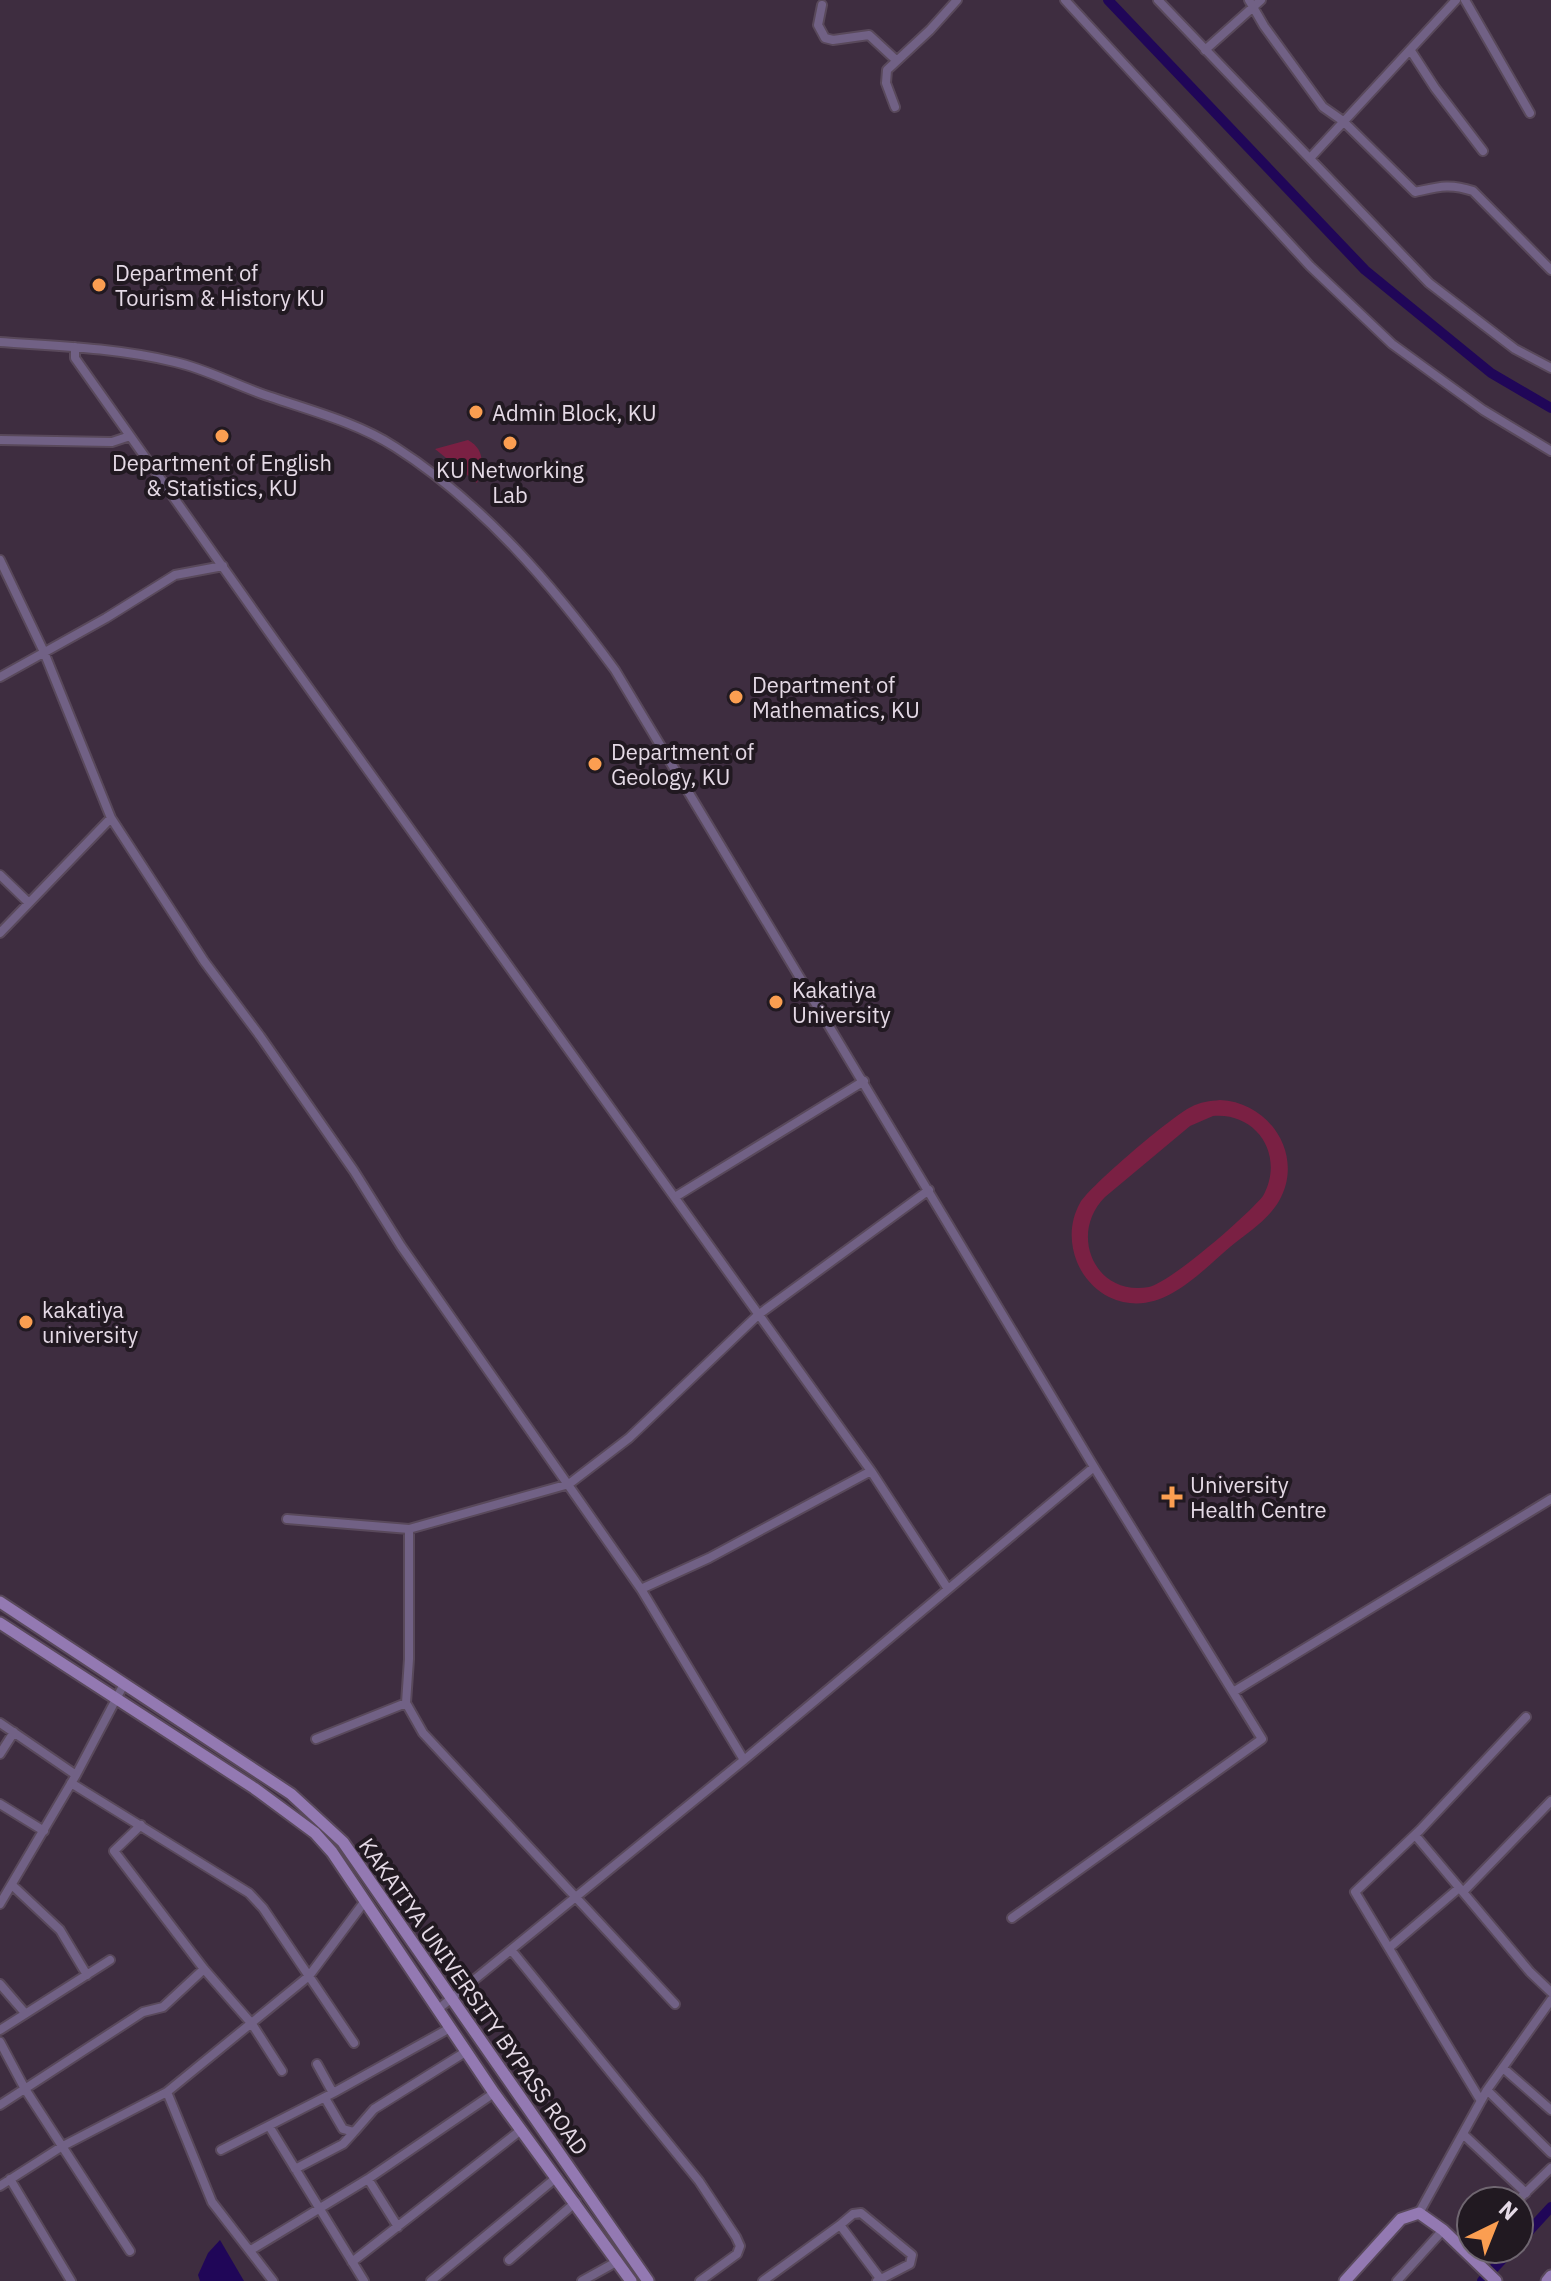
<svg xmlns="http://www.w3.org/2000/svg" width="1551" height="2281" font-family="'IBM Plex Sans',sans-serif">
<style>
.green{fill:#7a2043;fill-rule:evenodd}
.water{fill:#200658}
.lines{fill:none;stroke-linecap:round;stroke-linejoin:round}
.canal{stroke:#200658;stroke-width:10}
.street-casing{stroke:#59495b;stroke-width:12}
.secondary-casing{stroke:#59495b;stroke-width:15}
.street{stroke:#716185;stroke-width:8}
.secondary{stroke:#9379b2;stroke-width:11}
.poi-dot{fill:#fb9e51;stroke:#211921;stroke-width:3}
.labels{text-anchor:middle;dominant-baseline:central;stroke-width:8;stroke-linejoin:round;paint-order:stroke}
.poi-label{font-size:22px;fill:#e5dae6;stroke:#211921;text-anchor:start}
.street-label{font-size:22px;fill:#e5dae6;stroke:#211921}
</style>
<rect width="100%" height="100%" fill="#3e2d40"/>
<!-- green -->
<path class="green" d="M468,440c18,10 15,26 9,43l-42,-34z
M1220,1100c50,2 85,56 59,101 -11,19 -32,32 -49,46 -34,29 -72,73 -121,50 -14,-7 -26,-20 -32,-35 -8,-20 -7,-41 3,-59 10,-17 92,-87 111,-96 9,-5 19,-6 29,-7zM1213,1116c45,-4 72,41 50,80 -15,19 -92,86 -114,91 -54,10 -81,-53 -44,-90l85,-71z"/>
<!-- water -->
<path class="water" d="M220,2240l24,41h-44l-2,-6 10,-22z"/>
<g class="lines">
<!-- canal -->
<path class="canal" d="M1108,0l257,270 126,103 60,35
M1519,2242l32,-35
M1482,2281l30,-32"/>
<defs>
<path id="street" d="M1065,0l245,266 82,78 91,66 68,41
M1158,0l271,283 86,66 36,19
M1249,0l15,26 59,81 20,14 72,71c23,-5 34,-9 58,-1l78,79
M1465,0l65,113
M822,5l-4,20 7,13 8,2 36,-5 27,25
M1205,50l56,-50
M1411,51l24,37 48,63
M895,107l-9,-24 1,-13 43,-40 27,-30
M1311,157l145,-157
M0,342c58,4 117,6 175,20 32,7 64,25 96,35 41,14 87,26 124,50 88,56 159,140 220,223l479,797 168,272 -250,179
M75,347v11l203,287 593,826 77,118
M0,440l112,2 18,-6
M0,560l44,92 67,166 93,143 56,75 94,135 47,75 240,343 103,171
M0,677l106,-59 69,-43 48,-9
M0,875l29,28
M0,933l111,-115
M675,1197l189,-116
M287,1519l122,10 160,-45 60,-46 129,-123 171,-125
M409,1529v130l-3,44 17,30 252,271
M641,1589l68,-31 162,-87
M1233,1692l318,-193
M0,1723l76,52
M316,1739l90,-36
M0,1754l14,-22
M71,1783l178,110 14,15 91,135
M0,1804l44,27
M141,1825l-27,26 90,118 48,55 30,47
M1415,1835l115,137 21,20
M12,1885l48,45 27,45
M1463,1892l88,-91
M0,1904l76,-129 48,-91
M1390,1947l69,-59
M512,1951l187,230 37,56 4,9 -3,8 -37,27
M0,1984l25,29
M437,2010l307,-250 350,-293
M0,2030l110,-70
M0,2042l25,47 105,162
M317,2064l16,29
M1503,2068l48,42
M1487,2090l64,63
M167,2092l45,110 61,79
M325,2098l18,31 11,3 20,-23 93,-58
M1481,2101l-126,-209 65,-62 106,-113
M0,2105l143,-93 20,-5 41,-38
M269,2126l95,155
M1463,2134l63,59
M221,2150l112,-57 117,-65
M295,2169l48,-25 10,-11
M10,2179l61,102
M368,2179l30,48
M0,2186l61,-39 106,-55 142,-116 56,-75
M1517,2201l34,-33
M1419,2213l68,-123 64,-90
M840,2225l13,-11 8,-1 51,42 -2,9 -33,17
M251,2250l117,-71 126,-86
M509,2260l67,-58
M352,2262l169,-132
M431,2281l126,-104
M582,2281l36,-20
M763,2281l77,-56 42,56
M1397,2281l46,-51"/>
<path id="secondary" d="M0,1602l291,192 52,48 305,439
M0,1623l254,165 61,45 17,19 162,241 137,188
M1345,2281l56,-62 18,-6 24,17 53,51
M1547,2281l4,-5"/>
</defs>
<!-- street casing -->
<use href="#street" class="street-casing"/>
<!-- secondary casing -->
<use href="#secondary" class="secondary-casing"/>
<!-- street -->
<use href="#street" class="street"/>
<!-- secondary -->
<use href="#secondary" class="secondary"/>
</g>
<!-- markers -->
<g class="poi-dot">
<circle cx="99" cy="285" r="8"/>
<circle cx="476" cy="412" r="8"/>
<circle cx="222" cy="436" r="8"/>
<circle cx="510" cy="443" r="8"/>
<circle cx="736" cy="697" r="8"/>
<circle cx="595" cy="764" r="8"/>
<circle cx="776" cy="1002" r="8"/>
<circle cx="26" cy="1322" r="8"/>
<path d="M1168 1485h8v8h8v8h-8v8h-8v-8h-8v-8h8z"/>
</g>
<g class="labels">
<!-- poi labels -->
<g class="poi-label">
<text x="115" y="272">Department of<tspan x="115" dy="25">Tourism &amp; History KU</tspan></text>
<text x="492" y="412">Admin Block, KU</text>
<text x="222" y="462" text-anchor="middle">Department of English<tspan x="222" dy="25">&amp; Statistics, KU</tspan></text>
<text x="510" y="469" text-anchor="middle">KU Networking<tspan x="510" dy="25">Lab</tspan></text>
<text x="752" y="684">Department of<tspan x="752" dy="25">Mathematics, KU</tspan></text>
<text x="611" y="751">Department of<tspan x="611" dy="25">Geology, KU</tspan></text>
<text x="792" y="989">Kakatiya<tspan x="792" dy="25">University</tspan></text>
<text x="42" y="1309">kakatiya<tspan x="42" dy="25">university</tspan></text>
<text x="1190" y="1484">University<tspan x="1190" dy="25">Health Centre</tspan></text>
</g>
<!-- street labels -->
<g class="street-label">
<text transform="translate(474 1996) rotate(55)">KAKATIYA UNIVERSITY BYPASS ROAD</text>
</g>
</g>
<!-- north arrow -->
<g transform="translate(1495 2225) rotate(43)"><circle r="38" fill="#211921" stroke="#6f6670" stroke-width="2"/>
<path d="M0-6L14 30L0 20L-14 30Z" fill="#fb9e51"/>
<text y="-12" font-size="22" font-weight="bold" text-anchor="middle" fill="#e5dae6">N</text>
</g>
</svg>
